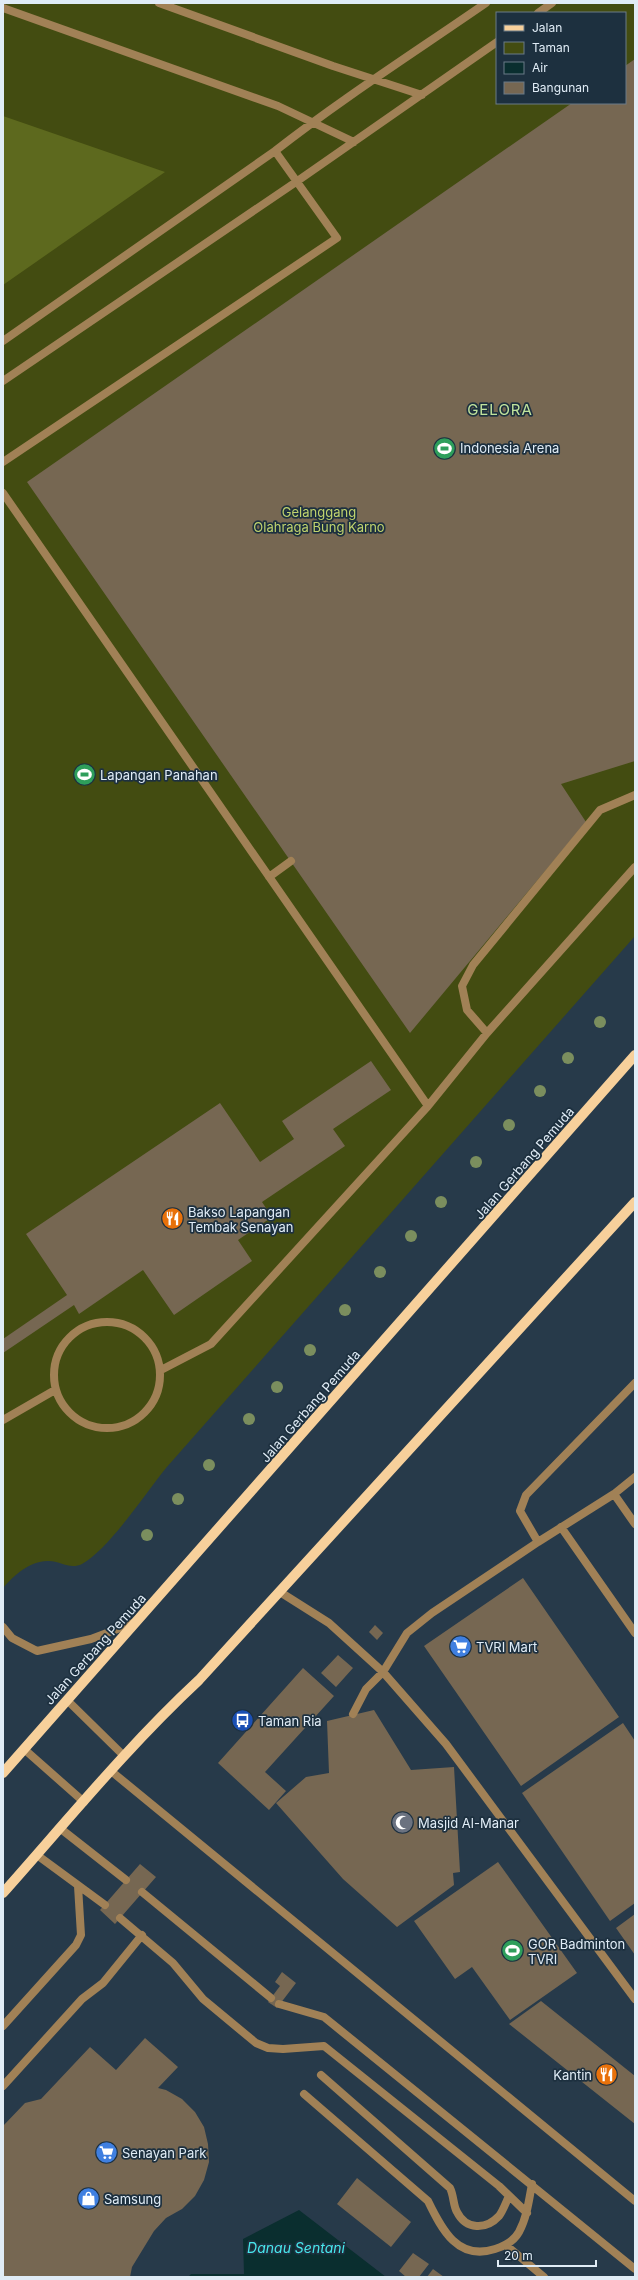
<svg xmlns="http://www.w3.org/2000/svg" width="638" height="2280" font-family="Inter,sans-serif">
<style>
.green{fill:#434c11;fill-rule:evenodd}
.forest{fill:#5d691e}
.water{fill:#0a2e2f}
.building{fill:#766752}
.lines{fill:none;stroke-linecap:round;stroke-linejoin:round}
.lane{stroke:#a18156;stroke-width:8}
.primary{stroke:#f7d09b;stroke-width:10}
.tree{fill:#7b8e5e}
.labels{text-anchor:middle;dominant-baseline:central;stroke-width:3.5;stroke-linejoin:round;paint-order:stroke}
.poi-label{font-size:13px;fill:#e0ecf6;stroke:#1d303f;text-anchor:start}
.park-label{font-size:13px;fill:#c0d36e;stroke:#1d303f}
.street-label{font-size:13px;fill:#e0ecf6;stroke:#1d303f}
.water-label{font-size:14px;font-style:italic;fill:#47e7ec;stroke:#1d303f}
.quarter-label{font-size:15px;letter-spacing:1px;fill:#c1e39d;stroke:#1d303f}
</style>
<rect width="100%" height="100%" fill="#273a4a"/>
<!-- green -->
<path class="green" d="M3,3h632v933l-469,532c-21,26 -57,81 -84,96 -12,6 -22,-3 -33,-3 -18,-1 -35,14 -46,27zM497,13h128v90h-128z"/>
<!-- forest -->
<path class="forest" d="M3,116l162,56 -162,113z"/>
<!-- water -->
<path class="water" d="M299,2210l87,67h-198l3,-3h53l-1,-35z"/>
<!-- building -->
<path class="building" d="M635,59v702l-74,23 25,38 -176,211 -383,-551 545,-379h53v-37z
M371,1061l20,29 -58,39 12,17 -83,56 10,15 -34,23 14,21 -78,54 -31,-45 -64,44 -5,-9 -71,48v-14l64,-44 -41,-61 194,-131 40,59 34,-23 -12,-18z
M523,1578l96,139 -98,69 -97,-140z
M375,1625l8,8 -6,7 -8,-8z
M338,1655l15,13 -17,19 -15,-14z
M303,1668l31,28 -69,76 21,19 -17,19 -51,-47z
M374,1710l37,60 43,-3 6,105 -7,1 1,12 -57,42 -54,-48 -67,-76 30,-26 23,-4 -2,-52z
M623,1723l12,18v162l-25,18 -88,-128z
M498,1862l79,111 -67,47 -38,-53 -17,12 -41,-58z
M140,1864l16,13 -41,47 -15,-14z
M635,1914v41l-19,-27z
M282,1972l14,11 -19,25 -9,-6 12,-16 -5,-4z
M541,2001l94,75v48l-126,-100z
M145,2038l33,29 -20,21 8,2 16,9 13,13 9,15 4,17 1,18 -5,18 -9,16 -13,13 -16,9 -12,13 -22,36 -2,10h-127v-151l22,-23 16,-4 49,-52 26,23z
M357,2178l54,44 -20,25 -54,-43z
M413,2253l16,11 -10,13h-13l-7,-6z
M433,2269l11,8h-17z"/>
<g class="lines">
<!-- lane -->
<path class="lane" d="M159,3l174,63 89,29
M3,8l275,98 76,36
M538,13l14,-10
M3,341l272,-190c68,-53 140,-99 211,-148
M3,381l293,-199 201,-140
M3,462l334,-224 -62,-87
M3,493l425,613
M269,877l22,-16
M487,1033l-20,-23 -5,-24 11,-21 127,-155 35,-15
M54 1375a53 53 0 1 1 106 0a53 53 0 1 1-106 0Z
M161,1370l50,-26 217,-238 59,-73 148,-166
M3,1420l52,-30
M614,1494l21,30
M561,1527l74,106
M538,1542l76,-48 21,-17
M280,1592l49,31 54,49 63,72 189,255
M3,1627l9,11 25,13 54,-12 45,-17
M67,1700l56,55
M353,1714l13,-25 17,-17 24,-39 25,-20 106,-71 -18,-31 6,-16 109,-112
M24,1749l60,53
M111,1771l524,430
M61,1829l65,51
M37,1855l68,50
M142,1892l129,106
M120,1918l53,45 30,36 53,44 12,5 15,1 41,-3 175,140 28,27
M279,2004l45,13 311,252
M3,2026l73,-81 5,-10 -3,-49
M321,2075l129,113c4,8 3,17 7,24 9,18 29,18 42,4 4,-5 7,-14 10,-20
M3,2086l79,-87 21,-16 39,-48
M304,2094l124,107c14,29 30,60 67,48 10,-3 19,-8 24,-17 8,-15 10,-32 13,-48
M507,2246l37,31"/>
<!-- primary -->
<path class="primary" d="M3,1773l632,-718
M3,1893c64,-72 125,-147 196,-213l436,-478"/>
</g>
<!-- trees -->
<g class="tree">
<circle cx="600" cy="1022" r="6"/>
<circle cx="568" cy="1058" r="6"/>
<circle cx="540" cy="1091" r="6"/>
<circle cx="509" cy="1125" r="6"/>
<circle cx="476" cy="1162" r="6"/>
<circle cx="441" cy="1202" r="6"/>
<circle cx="411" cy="1236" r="6"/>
<circle cx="380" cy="1272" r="6"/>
<circle cx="345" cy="1310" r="6"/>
<circle cx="310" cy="1350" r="6"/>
<circle cx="277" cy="1387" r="6"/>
<circle cx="249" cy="1419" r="6"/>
<circle cx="209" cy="1465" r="6"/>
<circle cx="178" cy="1499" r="6"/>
<circle cx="147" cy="1535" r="6"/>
</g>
<!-- icons -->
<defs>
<symbol id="stadium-disc" viewBox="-11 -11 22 22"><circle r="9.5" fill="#2e9e5b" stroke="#1d303f"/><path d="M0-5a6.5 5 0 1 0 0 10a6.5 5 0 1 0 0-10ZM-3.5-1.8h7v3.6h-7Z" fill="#fff"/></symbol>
<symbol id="restaurant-disc" viewBox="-11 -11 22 22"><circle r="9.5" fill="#e8710a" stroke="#1d303f"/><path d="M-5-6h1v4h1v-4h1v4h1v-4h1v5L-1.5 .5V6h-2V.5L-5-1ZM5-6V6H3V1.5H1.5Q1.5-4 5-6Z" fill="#fff"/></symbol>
<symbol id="supermarket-disc" viewBox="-11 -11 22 22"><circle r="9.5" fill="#3f7fe0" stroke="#1d303f"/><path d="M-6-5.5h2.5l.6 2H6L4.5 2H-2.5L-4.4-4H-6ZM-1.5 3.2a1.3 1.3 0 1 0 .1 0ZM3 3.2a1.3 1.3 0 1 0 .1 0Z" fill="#fff"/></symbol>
<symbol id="bus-disc" viewBox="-11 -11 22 22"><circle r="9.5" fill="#1a4fb4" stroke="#1d303f"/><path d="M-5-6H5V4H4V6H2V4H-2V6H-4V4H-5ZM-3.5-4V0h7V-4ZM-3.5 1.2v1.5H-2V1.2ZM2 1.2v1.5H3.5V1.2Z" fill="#fff"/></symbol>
<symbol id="mosque-disc" viewBox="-11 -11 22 22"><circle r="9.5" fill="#6b7280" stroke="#1d303f"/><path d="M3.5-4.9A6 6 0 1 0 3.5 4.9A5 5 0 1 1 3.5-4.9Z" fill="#fff"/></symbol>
<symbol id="shop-disc" viewBox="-11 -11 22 22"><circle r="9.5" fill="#3f7fe0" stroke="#1d303f"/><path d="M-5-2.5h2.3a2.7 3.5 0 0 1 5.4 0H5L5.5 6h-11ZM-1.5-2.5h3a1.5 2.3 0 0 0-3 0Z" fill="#fff"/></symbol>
</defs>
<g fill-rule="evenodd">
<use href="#stadium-disc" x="432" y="436" width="25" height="25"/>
<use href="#stadium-disc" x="72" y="762" width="25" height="25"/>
<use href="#restaurant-disc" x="160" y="1206" width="25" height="25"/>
<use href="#supermarket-disc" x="448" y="1634" width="25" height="25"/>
<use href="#bus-disc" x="230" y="1708" width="25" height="25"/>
<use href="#mosque-disc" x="390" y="1810" width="25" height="25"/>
<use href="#stadium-disc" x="500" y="1938" width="25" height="25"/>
<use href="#restaurant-disc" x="594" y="2062" width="25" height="25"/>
<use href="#supermarket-disc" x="94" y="2140" width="25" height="25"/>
<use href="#shop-disc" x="76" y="2186" width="25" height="25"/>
</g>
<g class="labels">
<!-- poi labels -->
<g class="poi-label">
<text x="460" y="448">Indonesia Arena</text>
<text x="100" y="775">Lapangan Panahan</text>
<text x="188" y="1212">Bakso Lapangan<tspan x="188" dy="15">Tembak Senayan</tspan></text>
<text x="476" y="1647">TVRI Mart</text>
<text x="258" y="1721">Taman Ria</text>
<text x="418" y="1823">Masjid Al-Manar</text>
<text x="528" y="1944">GOR Badminton<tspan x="528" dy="15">TVRI</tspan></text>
<text x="592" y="2075" text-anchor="end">Kantin</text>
<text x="122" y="2153">Senayan Park</text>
<text x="104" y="2199">Samsung</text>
</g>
<!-- park labels -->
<g class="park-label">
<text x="319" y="512">Gelanggang<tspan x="319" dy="15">Olahraga Bung Karno</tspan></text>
</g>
<!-- street labels -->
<g class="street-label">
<text transform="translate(524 1163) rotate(-49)">Jalan Gerbang Pemuda</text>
<text transform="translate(310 1406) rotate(-49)">Jalan Gerbang Pemuda</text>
<text transform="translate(95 1649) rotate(-48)">Jalan Gerbang Pemuda</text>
</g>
<!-- water labels -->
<g class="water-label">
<text x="296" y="2247">Danau Sentani</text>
</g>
<!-- quarter labels -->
<g class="quarter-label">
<text x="500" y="409">GELORA</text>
</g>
</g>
<!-- border -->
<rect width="638" height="2280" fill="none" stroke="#e0ecf6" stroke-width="8"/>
<!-- legend -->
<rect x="496" y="12" width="130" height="92" fill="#1d303f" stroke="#6b7b88"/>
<rect x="504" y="25" width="20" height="6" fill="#f7d09b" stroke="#6b7b88"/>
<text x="532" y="32" font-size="12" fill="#e0ecf6">Jalan</text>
<rect x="504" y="42" width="20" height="12" fill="#434c11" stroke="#6b7b88"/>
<text x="532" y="52" font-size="12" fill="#e0ecf6">Taman</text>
<rect x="504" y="62" width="20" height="12" fill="#0a2e2f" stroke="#6b7b88"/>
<text x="532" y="72" font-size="12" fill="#e0ecf6">Air</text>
<rect x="504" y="82" width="20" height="12" fill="#766752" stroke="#6b7b88"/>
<text x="532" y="92" font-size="12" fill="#e0ecf6">Bangunan</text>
<!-- scale -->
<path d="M498 2260v6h98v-6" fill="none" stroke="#e0ecf6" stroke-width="2"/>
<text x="504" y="2260" font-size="12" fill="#e0ecf6" stroke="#1d303f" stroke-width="3" paint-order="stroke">20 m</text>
</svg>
